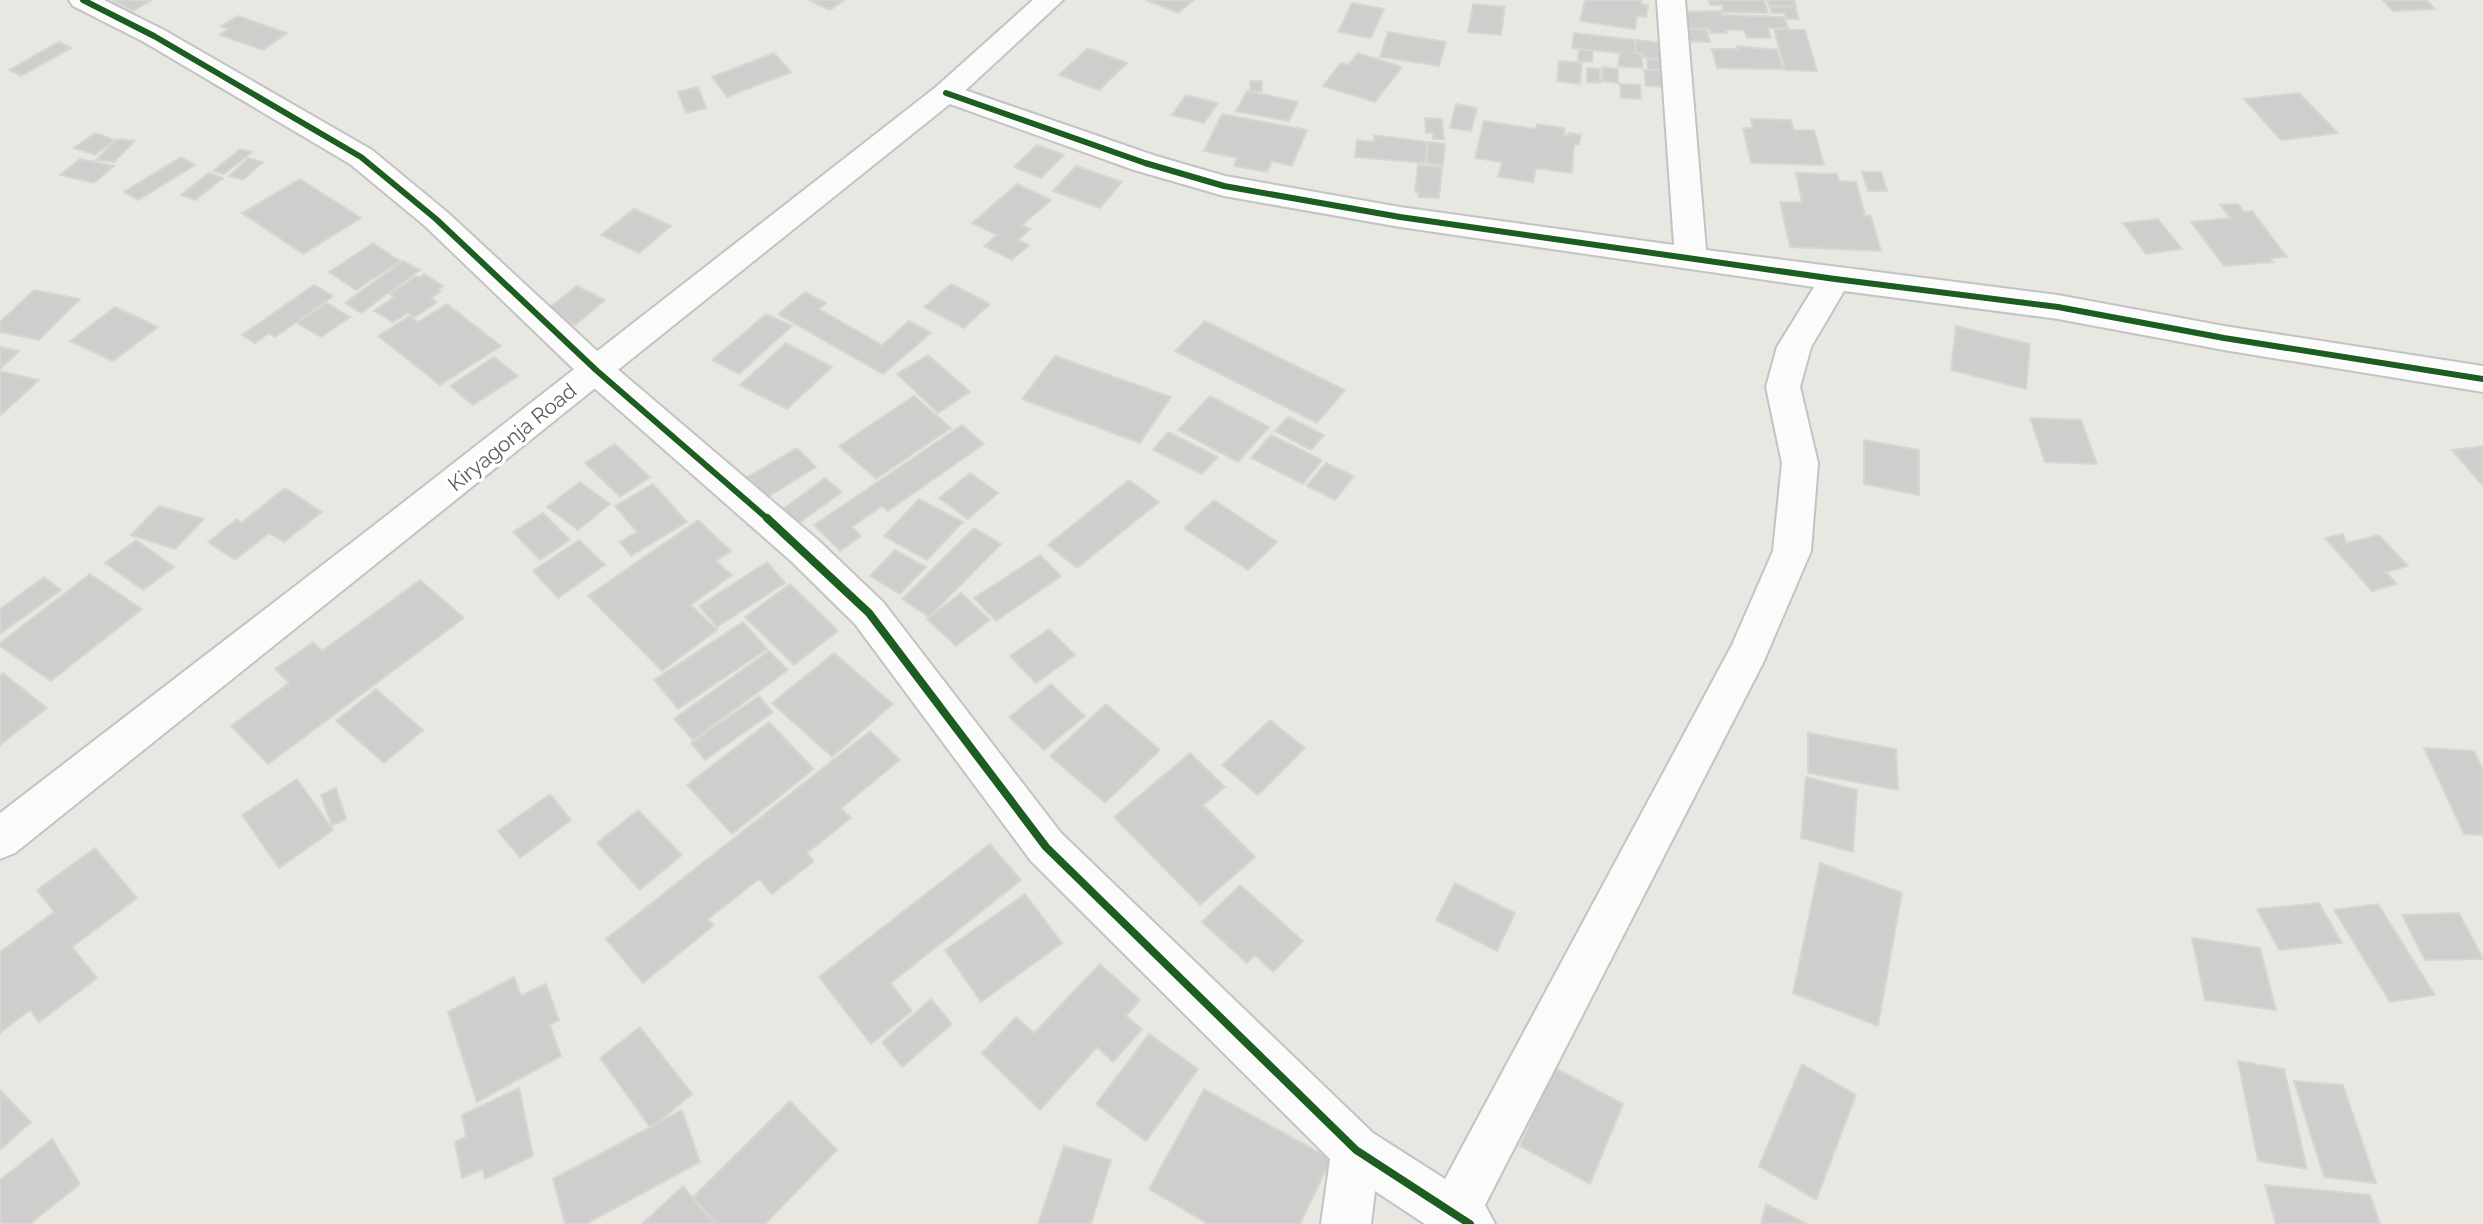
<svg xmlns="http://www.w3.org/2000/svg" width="2483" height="1224" font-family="Raleway,sans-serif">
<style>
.building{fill:#cfcecc;stroke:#d7d6d2;stroke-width:2}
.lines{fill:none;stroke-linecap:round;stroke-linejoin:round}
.minor-casing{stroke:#c4c3c3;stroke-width:4}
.tertiary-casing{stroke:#c4c3c3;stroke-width:4}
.minor{fill:#fcfbfb;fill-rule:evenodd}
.tertiary{fill:#fcfbfb;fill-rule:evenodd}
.cycleway-far1-casing{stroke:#fff;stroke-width:10}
.cycleway-casing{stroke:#fff;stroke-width:12}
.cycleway-far1{stroke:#1b5e20;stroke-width:6}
.cycleway{stroke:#1b5e20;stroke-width:8}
.labels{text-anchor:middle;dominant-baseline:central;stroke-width:7;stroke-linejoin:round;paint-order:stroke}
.street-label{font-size:21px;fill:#595b60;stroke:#fff}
</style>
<rect width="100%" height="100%" fill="#e8e7e2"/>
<!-- building -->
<path class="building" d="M112,0h40l-19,11z
M809,0h35l-14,10z
M1146,0h48l-16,13z
M1585,0h57l-1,4 7,1 -2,12 -9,-1 -2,13 -55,-8z
M1708,0h56l4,13 -45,-1 -1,-7h-12z
M1767,0h27l2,6h-27z
M2383,0h44l8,9 -42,2z
M1352,3l32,6 -13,29 -33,-6z
M1473,4l32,3 -4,28 -33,-3z
M1795,6l4,13h-12l-3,-6h-12l-2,-6z
M1721,11l1,4 62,2 4,11h-20l3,10h-24l-3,-8h-19l2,3h-16l-2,-5h-25l-5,-16z
M238,16l49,17 -24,17 -43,-15 8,-6 -7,-3z
M1681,29l26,1 3,12 -26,-1z
M1774,29l31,1 12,41 -32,-1z
M1388,32l58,10 -7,24 -59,-9z
M1574,33l61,7v13l7,1v14l-24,-2 2,-13 -48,-5z
M1636,40l27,3v16l-19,-2v-3l-8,-1z
M59,42l12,6 -50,28 -12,-6z
M1737,46l40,4 6,19 -66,-1 -5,-19h26z
M1088,48l39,15 -28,27 -40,-15z
M1579,49l14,2 -1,11 -14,-1z
M774,53l17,19 -64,25 -15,-20z
M1358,53l44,14 -27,35 -52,-16 18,-23 7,2z
M1647,59l15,1 1,10 -15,-1z
M1559,61l23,2 -2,21 -23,-3z
M1603,67l15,2v14l-16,-2z
M1587,68l13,1v14l-13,-1z
M1644,70h18l3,17 -19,-1z
M1250,81h12v10h-12z
M1620,84l20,1 1,14 -20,-1z
M698,87l8,21 -20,5 -8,-21z
M1247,91l51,11 -9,19 -53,-10z
M2299,93l39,40 -57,7 -37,-41z
M1186,95l32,8 -14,20 -32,-8z
M1456,104l21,4 -6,23 -21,-3z
M1222,114l85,16 -15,36 -20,-5 -5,11 -33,-6 3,-8 -33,-7z
M1425,118l17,1 2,20h-11v-6h-7z
M1751,119l40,1 3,10h20l10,35 -73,-2 -8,-35h10z
M1484,121l52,8 1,-5 28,4 -1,7 4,1 1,-3 12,2 -2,10 -5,-1 -2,29 -36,-5 -3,14 -35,-5 4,-15 -27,-4z
M95,133l20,7 -20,15 -21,-7z
M1374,135l53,7 -2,21 -70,-6 2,-17 17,2z
M117,139l18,2 -21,21 -18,-2z
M1428,142l17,2 -2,21 -16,-2z
M1037,145l27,10 -23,23 -27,-11z
M240,149l12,3 -28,22 -11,-3z
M181,157l14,8 -57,35 -14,-8z
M248,158l15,4 -20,18 -14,-4z
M80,159l34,7 -20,17 -34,-8z
M1418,165l24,2 -3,31 -21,-1 1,-5h-4z
M1076,166l46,16 -22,26 -47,-17z
M1862,172h19l6,19h-19z
M209,173l14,5 -28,22 -14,-5z
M1796,173l41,1 2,7 17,1 9,33 6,1 10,35 -91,-4 -10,-45h22z
M300,179l61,39 -58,36 -61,-41z
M1017,184l34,16 -29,25 8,4 -12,11 11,5 -17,15 -28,-14 13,-11 -25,-12z
M2238,204l6,8 8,-1 35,46 -17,1 3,4 -49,4 -33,-44 39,-4 -10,-13z
M634,209l37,17 -32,27 -38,-18z
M2158,219l24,30 -36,5 -23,-31z
M373,243l27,18 -44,29 -27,-18z
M403,261l17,9 -59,43 -16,-10z
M424,274l19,12 -5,3 3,2 -10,7 6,4 -22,15 -8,-4 -14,9 -19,-11 20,-14 -4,-3 26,-18 3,2z
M951,284l39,20 -26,24 -40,-21z
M314,285l19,11 -58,41 -6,-4 -14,10 -13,-8z
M577,286l28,14 -30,25 -29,-15z
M34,290l46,9 -41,41 -39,-8v-10z
M805,292l21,11 -7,6 63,36 27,-24 22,12 -48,41 -105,-60z
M327,303l23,14 -29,20 -24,-14z
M447,304l54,42 -61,39 -62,-49 32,-20 8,6z
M115,307l43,20 -45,34 -43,-20z
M766,314l26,12 -53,48 -27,-14z
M1205,321l140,69 -28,33 -142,-72z
M1956,326l74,18 -4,45 -75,-19z
M786,343l46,24 -45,42 -47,-24z
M0,347l19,4 -19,18z
M928,355l42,37 -32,21 -41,-39z
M1055,356l116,41 -31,46 -118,-44z
M494,357l24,19 -45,29 -23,-19z
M0,371l39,9 -39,36z
M914,396l37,32 -75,51 -37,-33z
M1210,396l59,31 -31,35 -60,-32z
M1288,417l36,18 -13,15 -36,-19z
M2030,418l51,2 16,44 -52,-2z
M962,425l22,19 -96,67 -6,-5 -30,21 9,9 -21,15 -26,-26z
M1168,432l50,25 -16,17 -49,-24z
M1271,435l51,25 -19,24 -52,-26z
M1864,440l55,10v45l-55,-11z
M615,444l35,33 -30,20 -35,-34z
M2483,446v40l-31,-36z
M797,448l19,19 -50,31 -18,-21z
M1326,463l28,13 -19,24 -28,-14z
M970,473l28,20 -30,26 -29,-21z
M825,478l17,14 -43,31 -16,-14z
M1129,480l30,22 -82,66 -29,-23z
M580,482l30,22 -32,26 -31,-23z
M653,484l34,38 -56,34 -11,-14 17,-10 -22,-26z
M285,488l37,24 -38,30 -15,-9 -34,27 -27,-18 29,-23 4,4z
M919,499l44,23 -36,38 -43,-24z
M1214,500l63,42 -29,28 -64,-42z
M159,506l45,13 -29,30 -44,-14z
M543,513l27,27 -30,20 -27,-28z
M698,520l33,31 -15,10 16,14 -41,30 26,25 -55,41 -74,-75z
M974,528l27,16 -72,73 -27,-18z
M2343,534l3,9 33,-8 29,31 -22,6 11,12 -25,7 -47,-53z
M136,540l38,27 -31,23 -38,-27z
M579,540l26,25 -47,33 -25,-27z
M895,550l31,17 -26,27 -30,-18z
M1040,555l21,21 -65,45 -22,-23z
M767,562l18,21 -68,44 -18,-21z
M90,574l52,35 -91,72 -51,-35v-3z
M44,577l17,13 -61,44v-25z
M420,580l44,38 -196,146 -37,-38 58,-43 -14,-14 38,-27 9,9z
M790,584l48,47 -44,34 -49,-48z
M961,593l29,27 -34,26 -29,-27z
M743,622l24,27 -89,60 -24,-29z
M1049,629l26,26 -39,28 -26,-27z
M769,651l19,19 -95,70 -19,-21z
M834,653l59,51 -61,53 -60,-54z
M3,673l44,35 -47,37v-69z
M1051,684l34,32 -41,34 -35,-33z
M376,689l47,41 -39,33 -48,-42z
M759,696l14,16 -68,48 -14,-17z
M1106,704l54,46 -55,53 -55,-47z
M1270,720l35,28 -47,47 -36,-30z
M769,722l45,47 -82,65 -45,-49z
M870,731l30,29 -59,48 10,10 -44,35 7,8 -42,33 -13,-15 -51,40 6,6 -71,58 -37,-44z
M1808,733l88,16 2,41 -90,-17z
M2424,748l50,3 9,19v65l-19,-1z
M1190,753l35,34 -22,18 52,52 -55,48 -86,-88z
M1806,777l51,13 -4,62 -52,-14z
M297,779l36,51 -54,38 -37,-53z
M336,788l10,31 -14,7 -11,-31z
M550,794l21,26 -51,38 -22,-27z
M638,810l44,45 -42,35 -43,-47z
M990,844l31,36 -130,103 21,28 -41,33 -52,-67z
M95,848l42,50 -65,49 25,31 -58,44 -9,-12 -30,23v-81l54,-40 -17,-22z
M1820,863l82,30 -24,133 -85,-33z
M1455,883l60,30 -18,38 -61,-31z
M1240,885l63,56 -30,31 -18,-17 -8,8 -45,-41z
M1025,894l37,49 -81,59 -36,-52z
M2319,903l23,40 -63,7 -22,-41z
M2378,904l57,91 -45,7 -56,-92z
M2459,913l24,46 -58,1 -23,-45z
M2192,938l68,10 16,62 -71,-10z
M1100,964l40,36 -14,16 16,13 -29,33 -16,-15 -57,63 -58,-57 34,-36 18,16z
M514,977l7,19 25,-12 13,36 -9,5 11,31 -84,46 -29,-90z
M931,999l21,25 -50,43 -20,-25z
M640,1027l52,67 -41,34 -51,-70z
M1149,1034l49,35 -52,72 -50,-37z
M2238,1061l46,8 23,100 -49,-8z
M1802,1064l54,31 -40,105 -57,-34z
M1553,1067l70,37 -33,80 -70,-38z
M2294,1081l49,4 33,98 -52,-6z
M519,1088l14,68 -48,23 -2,-10 -21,9 -7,-36 11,-5 -4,-22z
M1204,1089l127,70 -31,65h-92l-59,-35z
M0,1090l31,32 -31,28z
M790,1101l47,49 -72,74h-49l-23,-27z
M682,1110l18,52 -114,62h-21l-12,-45z
M52,1139l28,45 -50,40h-30v-44z
M1064,1146l47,14 -20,64h-53z
M2265,1185l105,10 10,29h-104z
M683,1186l31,38h-72z
M1766,1204l41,20h-46z"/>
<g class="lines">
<defs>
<path id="minor" d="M69,0h35l60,30 208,120 75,62 161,149 210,179 65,62 178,231 312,300 72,46 287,-534 41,-94 9,-88 -16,-76 11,-40 37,-60 -414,-60 -176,-31 -90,-26 -198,-71 -4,-6 4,-6 10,-3 10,3 200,69 69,20 175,31 274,38 -17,-245h28l21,250 352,45 166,31 259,40v26l-259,-42 -166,-31 -214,-28 -33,56 -11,40 18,76 -7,88 -48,112 -278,542 10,19h-70l-50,-33 -4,33h-50l9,-65 -299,-298 -176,-237 -63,-62 -208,-183 -159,-153 -75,-62 -206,-122 -71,-36z"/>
<path id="tertiary" d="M1033,0h30l-107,99 -941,754 -15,6v-46l368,-283 568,-443z"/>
</defs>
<!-- minor casing -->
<use href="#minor" class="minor-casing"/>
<!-- tertiary casing -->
<use href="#tertiary" class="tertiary-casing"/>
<!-- minor -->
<use href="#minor" class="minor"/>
<!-- tertiary -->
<use href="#tertiary" class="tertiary"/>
<defs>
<path id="cycleway-far1" d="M83,0l71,36 207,121 75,62 160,151 173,150
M946,93l199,70 79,23 176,31 435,62 223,28 166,31 259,41"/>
<path id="cycleway" d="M767,518l102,95 177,234 310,303 114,74"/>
</defs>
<!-- cycleway-far1 casing -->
<use href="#cycleway-far1" class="cycleway-far1-casing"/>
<!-- cycleway casing -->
<use href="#cycleway" class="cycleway-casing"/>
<!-- cycleway-far1 -->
<use href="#cycleway-far1" class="cycleway-far1"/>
<!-- cycleway -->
<use href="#cycleway" class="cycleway"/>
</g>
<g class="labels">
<!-- street labels -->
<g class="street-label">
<text transform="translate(512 437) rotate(-39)">Kiryagonja Road</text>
</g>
</g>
</svg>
